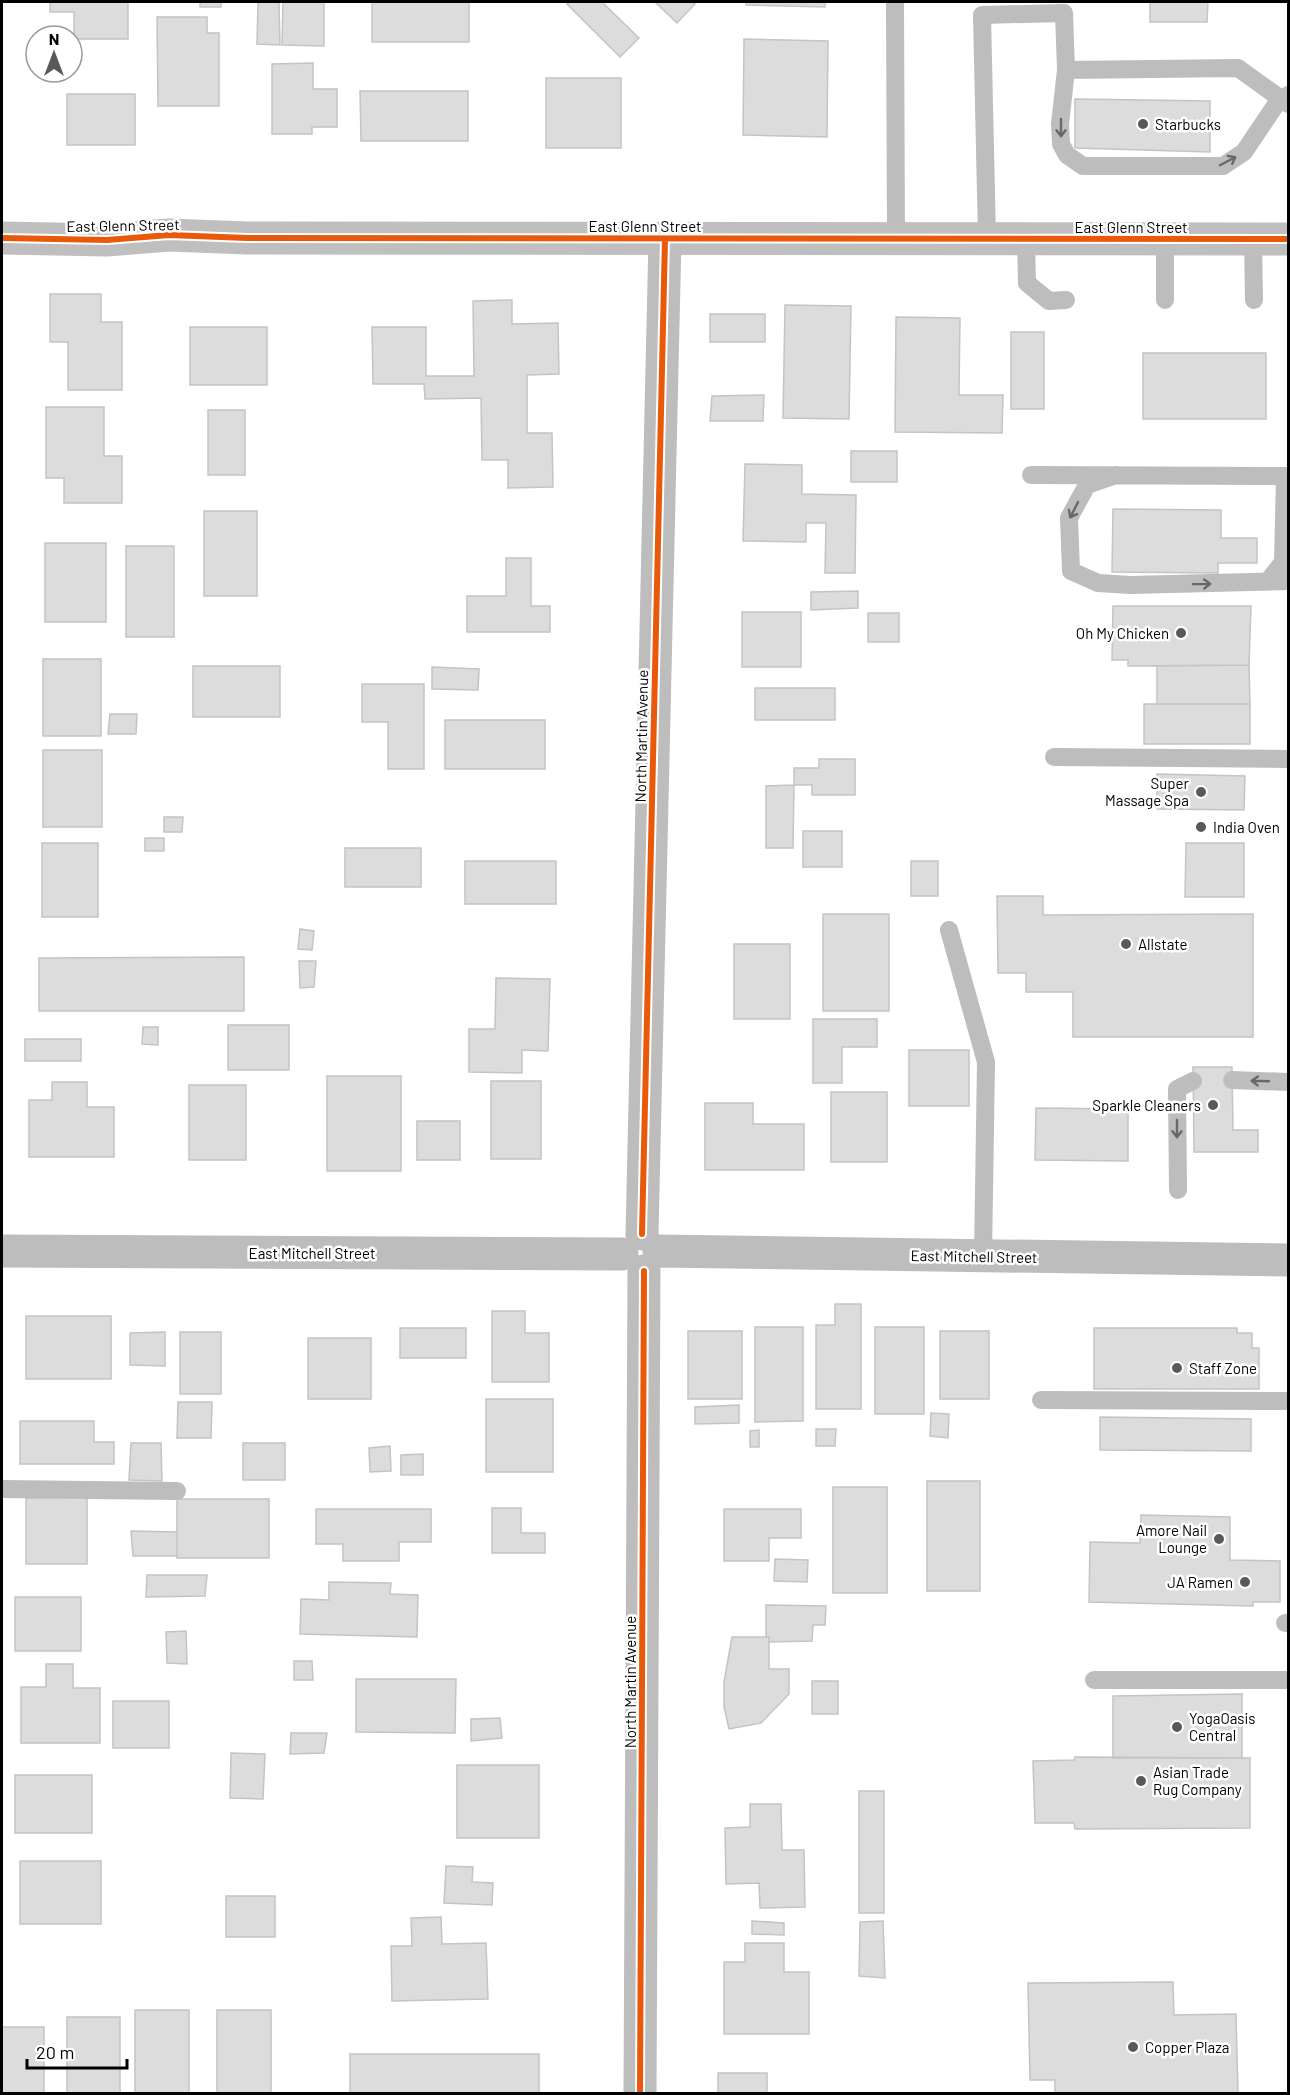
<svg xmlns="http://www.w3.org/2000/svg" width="1290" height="2095" font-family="Barlow,sans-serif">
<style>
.building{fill:#dcdcdc;stroke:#c4c4c4;stroke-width:1.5}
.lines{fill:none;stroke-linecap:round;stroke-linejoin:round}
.lane{stroke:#bdbdbd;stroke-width:18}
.street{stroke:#bdbdbd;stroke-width:33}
.secondary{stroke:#bfbfbf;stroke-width:33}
.cycleway-casing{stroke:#fff;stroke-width:10}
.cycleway{stroke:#e8590c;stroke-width:6}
.oneway{stroke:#686868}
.poi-dot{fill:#595959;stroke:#fff;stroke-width:2}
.labels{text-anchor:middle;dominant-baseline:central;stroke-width:5;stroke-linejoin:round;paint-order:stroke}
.poi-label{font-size:15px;fill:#000;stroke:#fff;text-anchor:start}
.street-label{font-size:15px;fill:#000;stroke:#fff}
</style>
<rect width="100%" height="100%" fill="#fff"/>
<!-- building -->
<path class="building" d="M50,2h78v37h-54v-27h-24z
M200,2h21v5h-21z
M258,2h21l1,43 -23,-1z
M283,2h41v44l-42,-1z
M372,2h97v40h-97z
M570,2h32l37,36 -19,19 -53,-53z
M655,2h37l3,2 -18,19z
M746,2h79v5l-79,-2z
M1150,2h58l-1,20h-57z
M157,17h50v16h12v73h-61z
M744,39l84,2 -1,96 -84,-2z
M313,63v26h24v38h-25v7h-40v-70z
M546,78h75v70h-75z
M360,91h108v50h-107z
M67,94h68v51h-68z
M1075,99l135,2v51l-135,-4z
M50,294h51v28h21v68h-54v-48h-18z
M512,300v24l46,-1 1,51 -32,1v58h25l1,54 -45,1v-28h-26l-1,-62 -56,1 -1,-15h-51l-1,-57h54v49h48l-1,-75z
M785,305l66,1 -2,113 -66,-1z
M710,314h55v28h-55z
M896,317l64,1 -1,77h44l-1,38 -107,-1z
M190,327h77v58h-77z
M1011,332h33v77h-33z
M1143,353h123v66h-123z
M764,395l-1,26h-53l2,-25z
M46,407h58v49h18v47h-58v-25h-18z
M208,410h37v65h-37z
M851,451h46v31h-46z
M745,464l57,1v29l54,1 -1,78h-30l1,-50h-20v19l-63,-1z
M1113,509l108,1v28h36v25h-39v10l-106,-1z
M204,511h53v85h-53z
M45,543h61v79h-61z
M126,546h48v91h-48z
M506,558h25v48h19v26h-83v-36h39z
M858,591v17l-47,2v-18z
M1113,606h138l-2,59 -121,1v-6h-16z
M742,612h59v55h-59z
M868,613h31v29h-31z
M43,659h58v77h-58z
M1249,665l1,39h-93v-38z
M193,666h87v51h-87z
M432,667l47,2 -1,21 -46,-1z
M362,684h62v85h-36v-47h-26z
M755,688h80v32h-80z
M1144,704h106v40h-106z
M110,714h27l-1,20h-28z
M445,720h100v49h-100z
M43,750h59v77h-59z
M819,759h36v36h-43v-10h-18v-17h25z
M1157,774l88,2 -1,34 -87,-1z
M794,785l-1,63h-27v-62z
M164,817h19l-1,15h-18z
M803,831h39v36h-39z
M145,838h19v13h-19z
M42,843h56v74h-56z
M1186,843h58v54h-59z
M345,848h76v39h-76z
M465,861h91v43h-91z
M911,861h27v35h-27z
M997,896h46v19l210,-1v123h-180v-45h-47v-19h-28z
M823,914h66v97h-66z
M300,929l14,2 -2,19 -14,-1z
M734,944h56v75h-56z
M244,957v54h-205v-53z
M299,961h17l-2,26 -14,1z
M496,978l54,1 -2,72 -26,-1v23l-53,-1v-43h26z
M813,1019h64v28h-35v36h-29z
M228,1025h61v45h-61z
M143,1027h15v18l-16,-1z
M25,1039h56v22h-56z
M909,1050h60v56h-60z
M1193,1067h39l1,63h25v22h-64z
M327,1076h74v95h-74z
M491,1081h50v78h-50z
M52,1082h35v25h27v50h-85v-57h23z
M189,1085h57v75h-57z
M831,1092h56v70h-56z
M705,1103h48v21h51v46h-99z
M1036,1108l92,1v52l-93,-1z
M417,1121h43v39h-43z
M835,1304h26v105h-45v-84h19z
M492,1311h33v22h24v49h-57z
M26,1316h85v63h-85z
M755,1327h48v94l-48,1z
M875,1327h49v87h-49z
M400,1328h66v30h-66z
M1094,1328h143v5h15v15h7v41h-165z
M688,1331h54v68h-54z
M940,1331h49v68h-49z
M165,1332v34l-35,-1v-32z
M180,1332h41v62h-41z
M308,1338h63v61h-63z
M486,1399h67v73h-67z
M178,1402h34l-1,36h-34z
M739,1405v18l-44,1v-17z
M931,1413l18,1 -1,24 -18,-2z
M1100,1417l151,2v32l-151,-1z
M20,1421h74v21h20v22h-94z
M816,1429h20l-1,17h-19z
M759,1430v17h-9v-16z
M131,1443h30l1,38 -33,-1z
M243,1443h42v37h-42z
M390,1446l1,25 -21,1 -1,-24z
M423,1454v21h-22v-20z
M927,1481h53v110h-53z
M833,1487h54v106h-54z
M87,1497v67h-61v-66z
M177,1499h92v59h-92z
M492,1508h29v25h24v20h-53z
M316,1509h115v33h-32v19h-56v-17h-27z
M724,1509h77v29h-32v23h-45z
M1141,1515l89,2v43l50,1v41h-27v4l-164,-4 1,-60 50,1z
M131,1531l46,1v24h-44z
M775,1559l33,1 -1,22 -33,-1z
M147,1575h60l-2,21 -59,1z
M329,1582l62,1 -1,11 28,1 -1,42 -117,-3 1,-35 28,1z
M15,1597h66v54h-66z
M766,1605l60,1 -1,19h-12l-1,16 -43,1v-5h-3z
M186,1631l1,33 -20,-1 -1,-31z
M732,1637h37v32h20v25l-28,29 -32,6 -5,-22v-25z
M294,1661h18l1,19h-19z
M46,1664h27v24h27v55h-79v-56h25z
M356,1679h100l-1,54 -99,-1z
M812,1681h26v33h-26z
M1242,1694v64h-129v-62z
M113,1701h56v47h-56z
M500,1718l2,20 -31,3v-22z
M291,1733h36l-3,20 -34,1z
M231,1753l34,1 -2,45 -33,-1z
M1075,1757l175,1v70l-175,1 -1,-6h-39l-2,-62 41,-1z
M457,1765h82v73h-82z
M15,1775h77v58h-77z
M859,1791h25v122h-25z
M750,1804h31l1,46h22l1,57 -45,1 -1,-25 -33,1 -1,-56 25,-1z
M20,1861h81v63h-81z
M446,1866l27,1 -1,15 21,1 -1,22 -48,-2z
M226,1896h49v41h-49z
M441,1917l1,27 44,-1 2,56 -96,2 -1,-55h21l-1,-28z
M752,1921l32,2v12l-32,-1z
M883,1921l2,57 -26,-2 1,-54z
M745,1943h39v29h25v62h-85v-72h21z
M1173,1982l1,33 62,-1 2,80h-183v-14h-25l-2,-97z
M135,2010h54v84h-54z
M217,2010h54v84h-54z
M67,2017h53v77h-53z
M2,2027h42v67h-42z
M350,2054h189v40h-189z
M718,2073h49v21h-49z"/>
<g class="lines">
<!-- lane -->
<path class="lane" d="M895,2l1,237
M1066,70l172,-2 50,36
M987,239l-5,-224 82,-2 2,57 -6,54 1,20 6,11 16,11h140l21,-14 35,-52 9,-5
M1026,239l1,44 22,18 17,-1
M1165,239v61
M1253,239l1,61
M1031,475l257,1
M1116,475l-29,10 -18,33 2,53 27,12 32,2 158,-4
M1268,581l15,-19 2,-86
M1054,757l234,2
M949,930l37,132 -3,194
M1232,1080l56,2
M1178,1190l-1,-101 16,-8
M1041,1400l247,1
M2,1489l175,2
M1285,1623h3
M1094,1680h194"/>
<!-- street -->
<path class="street" d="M642,1234l23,-995
M2,1251l620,3
M659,1251l629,9
M640,2094l4,-823"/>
<!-- secondary -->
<path class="secondary" d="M2,238l105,2 62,-5 78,3 1041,1"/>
<defs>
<path id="cycleway" d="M2,238l105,2 62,-5 78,3 1041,1
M642,1234l23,-995
M640,2094l4,-823"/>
</defs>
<!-- cycleway casing -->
<use href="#cycleway" class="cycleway-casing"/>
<!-- cycleway -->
<use href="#cycleway" class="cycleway"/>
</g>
<!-- one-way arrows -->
<defs><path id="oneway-shaft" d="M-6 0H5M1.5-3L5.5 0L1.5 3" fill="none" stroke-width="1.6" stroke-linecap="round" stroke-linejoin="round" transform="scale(1.5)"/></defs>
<g class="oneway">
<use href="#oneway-shaft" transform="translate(1061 128) rotate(90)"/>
<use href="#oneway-shaft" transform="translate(1228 161) rotate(-28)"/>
<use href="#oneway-shaft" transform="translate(1074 510) rotate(117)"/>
<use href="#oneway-shaft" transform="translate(1202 584) rotate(-1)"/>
<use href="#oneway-shaft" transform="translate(1260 1081) rotate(-178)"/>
<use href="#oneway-shaft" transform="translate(1177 1129) rotate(90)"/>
</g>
<!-- markers -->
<g class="poi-dot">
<circle cx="1143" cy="124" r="6"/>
<circle cx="1181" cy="633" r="6"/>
<circle cx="1201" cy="792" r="6"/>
<circle cx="1201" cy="827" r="6"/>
<circle cx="1126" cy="944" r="6"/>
<circle cx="1213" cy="1105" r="6"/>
<circle cx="1177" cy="1368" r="6"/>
<circle cx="1219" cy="1539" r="6"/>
<circle cx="1245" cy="1582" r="6"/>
<circle cx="1177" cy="1727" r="6"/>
<circle cx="1141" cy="1781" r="6"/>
<circle cx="1133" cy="2047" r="6"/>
</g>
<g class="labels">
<!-- poi labels -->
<g class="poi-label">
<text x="1155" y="124">Starbucks</text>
<text x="1169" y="633" text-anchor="end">Oh My Chicken</text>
<text x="1189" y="783" text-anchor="end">Super<tspan x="1189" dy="17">Massage Spa</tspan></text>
<text x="1213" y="827">India Oven</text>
<text x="1138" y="944">Allstate</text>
<text x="1201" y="1105" text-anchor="end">Sparkle Cleaners</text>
<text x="1189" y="1368">Staff Zone</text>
<text x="1207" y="1530" text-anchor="end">Amore Nail<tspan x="1207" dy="17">Lounge</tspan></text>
<text x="1233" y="1582" text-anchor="end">JA Ramen</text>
<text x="1189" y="1718">YogaOasis<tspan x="1189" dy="17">Central</tspan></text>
<text x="1153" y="1772">Asian Trade<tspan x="1153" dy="17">Rug Company</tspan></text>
<text x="1145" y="2047">Copper Plaza</text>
</g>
<!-- street labels -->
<g class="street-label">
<text transform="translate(123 225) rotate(-1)">East Glenn Street</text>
<text x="645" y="226">East Glenn Street</text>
<text x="1131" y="227">East Glenn Street</text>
<text transform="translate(641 736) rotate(-89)">North Martin Avenue</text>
<text x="312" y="1253">East Mitchell Street</text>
<text transform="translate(974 1256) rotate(1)">East Mitchell Street</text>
<text transform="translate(630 1682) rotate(-90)">North Martin Avenue</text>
</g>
</g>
<!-- border -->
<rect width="1290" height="2095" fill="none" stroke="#000000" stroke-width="6"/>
<!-- north arrow -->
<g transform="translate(54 54)"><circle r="28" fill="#ffffff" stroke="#999999" stroke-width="1.5"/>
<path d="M0-4.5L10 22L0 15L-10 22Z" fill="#595959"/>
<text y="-9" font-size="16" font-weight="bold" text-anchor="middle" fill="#000000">N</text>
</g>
<!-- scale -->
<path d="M27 2059v9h100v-9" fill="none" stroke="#000000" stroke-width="3"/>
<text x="36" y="2059" font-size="18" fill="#000000" stroke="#ffffff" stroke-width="4.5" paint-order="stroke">20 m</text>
</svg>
